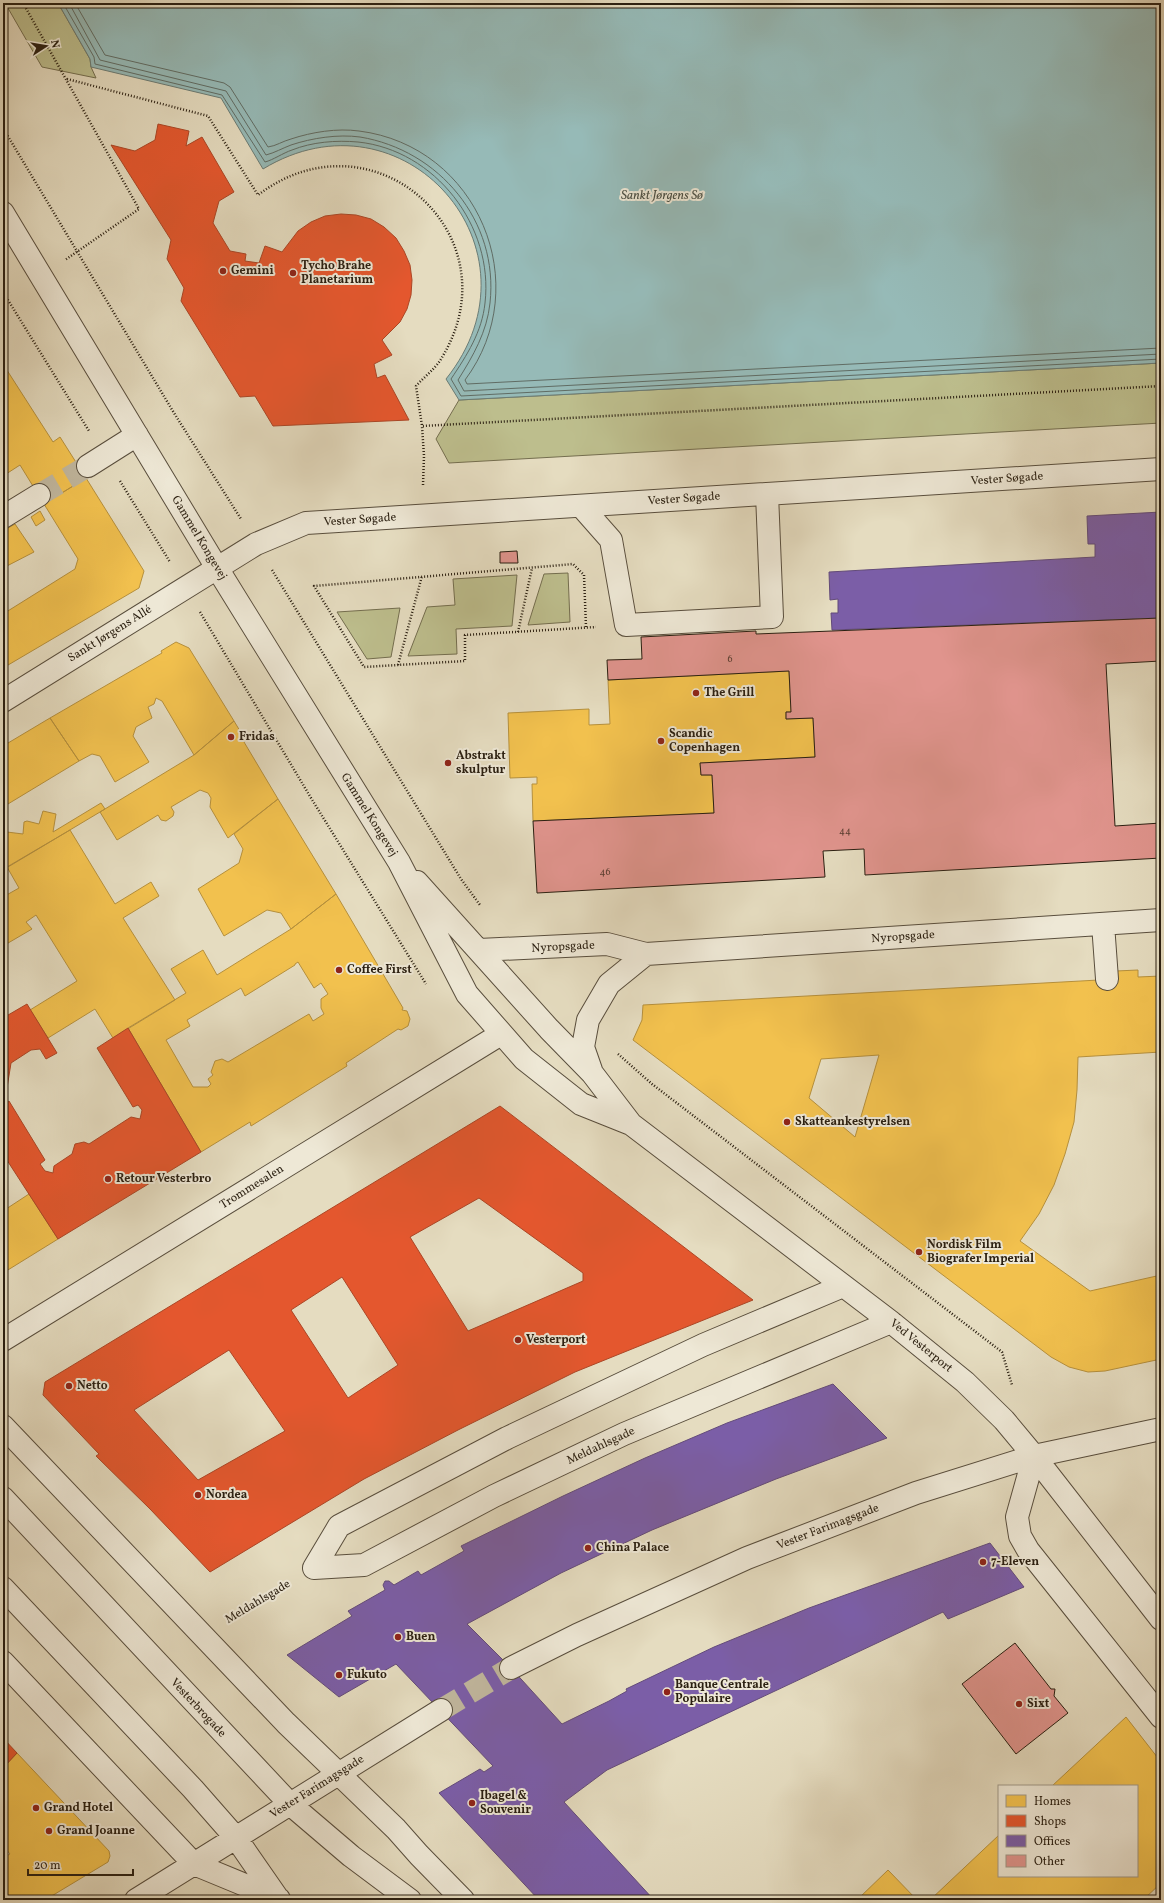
<svg xmlns="http://www.w3.org/2000/svg" width="1164" height="1903" font-family="Vollkorn,serif">
<style>
.green{fill:#bdbe8d;stroke:#746e4f}
.water{fill:#96bab7;stroke:#6b7c75}
.homes{fill:#f2c14e;stroke:#b6903c;fill-rule:evenodd}
.shops{fill:#e4572e;stroke:#ac4625;fill-rule:evenodd}
.offices{fill:#7b5ea7;stroke:#634b7a}
.lines{fill:none;stroke-linecap:round;stroke-linejoin:round}
.shore{stroke:#606c64;stroke-width:1}
.building{fill:#e0948d;stroke:#2a1f11}
.minor-tunnel{stroke:#c0b69d;stroke-width:22;stroke-dasharray:22 11;stroke-linecap:butt}
.minor-casing{stroke:#594e3d;stroke-width:24}
.path{stroke:#2a1f11;stroke-width:2.5;stroke-dasharray:1 2;stroke-linecap:butt}
.minor{stroke:#eee8d6;stroke-width:22}
.poi-dot{fill:#8f2418;stroke:#eee8d6;stroke-width:1.5}
.labels{text-anchor:middle;dominant-baseline:central;stroke-width:4;stroke-linejoin:round;paint-order:stroke}
.number-label{font-size:10px;fill:#583c30}
.poi-label{font-size:12px;font-weight:bold;fill:#2a1f11;stroke:#eee8d6;text-anchor:start}
.street-label{font-size:12px;fill:#2a1f11;stroke:#eee8d6}
.water-label{font-size:13px;font-style:italic;fill:#4a4e43;stroke:#eee8d6}
</style>
<rect width="100%" height="100%" fill="#e5dcc0"/>
<filter id="stains"><feTurbulence type="fractalNoise" baseFrequency=".005" numOctaves="4"/><feColorMatrix values="0 0 0 0 .2 0 0 0 0 .09 0 0 0 0 .02 0 0 0 .5 -.17"/></filter>
<radialGradient id="worn" r=".72"><stop offset=".6" stop-color="#630" stop-opacity="0"/><stop offset="1" stop-color="#630" stop-opacity=".3"/></radialGradient>
<!-- green -->
<path class="green" d="M5,3h53l32,56 1,8 5,11 -54,-11z
M1161,363v60l-712,40 -13,-24 23,-39z
M568,573l2,49 -42,3 16,-51z
M517,575l-5,51 -56,3 1,25 -49,2 19,-49 28,-2 -2,-26z
M400,608l-9,49 -24,2 -30,-47z"/>
<!-- water -->
<path class="water" d="M58,3h1103v360l-702,37 -13,-21c104,-130 -43,-295 -183,-210l-42,-71 -130,-31 -1,-8z"/>
<!-- homes -->
<path class="homes" d="M3,364l50,78 7,-5 26,41 -42,26 -24,-39 -17,11z
M86,478l58,93 -5,17 -136,80v-54l72,-45 3,-10 -34,-55z
M40,511l5,9 -9,6 -5,-9z
M15,524l19,28 -31,16v-37z
M176,642l13,6 45,73 -40,34 -32,-54 -6,-3 -2,6 -6,3 4,11 -16,9 -3,9 16,26 -34,20 -15,-26 -8,-2 -13,7 -29,-43 112,-65 -1,-2z
M789,671l2,41h-5v7l27,-1 2,39 -115,6 1,12h11l2,38 -181,8 -1,-37h5v-7l-27,1 -2,-65 81,-4v16l21,-1 -2,-44z
M50,718l29,43 -76,46v-61z
M234,721l12,20 -2,1 34,57 -50,39 -18,-31 1,-9 -3,-5 -8,-3 -29,17 3,5 -1,4 -7,5 -5,-1 -3,-5 -41,25 -17,-28 94,-57z
M278,799l58,95 -45,35 -10,-16 -14,-3 -43,26 -26,-47 41,-26 4,-14 -9,-15z
M101,803l4,6 -102,61v-28l2,1 2,-11 16,2 1,-12 3,-1 12,3 4,-13 13,3 -3,18z
M70,830l45,74 36,-22 8,14 -36,22 52,82 -62,38 -18,-29 -47,29 -18,-28 47,-29 -41,-66 -10,7 6,7 -29,17v-49l16,-9 -12,-21z
M336,894l67,114 -1,2 5,1 3,8 -2,7 -7,4 -3,-1 -52,34 1,3 -96,60 -1,-4 -49,30 -73,-124 58,-35 -15,-24 32,-19 14,25 74,-46zM298,962l16,26 7,-5 7,11 -7,5v9l3,6 -11,7 -4,-7 -81,48 -6,-3 -7,2 -4,11 2,3 -5,4 3,5 -3,3h-15l-27,-47 24,-14 -3,-6 54,-32 4,8 50,-31v-1z
M1138,970v7l23,-1v76l-83,5 -1,33 -3,32 -9,32 -11,31 -15,29 -19,27 70,50 71,-16v84l-56,12 -17,1 -19,-5 -18,-10 -418,-317 9,-20 1,-15 474,-26 -1,-8zM879,1055l-24,82 -46,-39 12,-39z
M29,1194l29,45 -55,34v-62z
M1126,1717l35,45v121l-18,17h-213l69,-65v41h138v-90h-85z
M17,1753l92,98 1,5 -2,6 -63,38h-42v-42l7,-4 -4,-5 -3,1v-82z
M888,1870l29,30h-60z"/>
<!-- shops -->
<path class="shops" d="M158,124l31,7 -3,15 16,-9 32,55 -15,9 -6,22 17,28 16,3 -1,7 14,2 6,-17 17,6 16,-21 13,-9 14,-6 16,-2 15,1 15,4 13,8 12,11 8,13 6,14 2,15 -1,15 -4,14 -7,13 -18,18 10,15 -18,9 3,14 8,-3 24,45 -136,6 -18,-30 -15,1 -59,-96 3,-13 -17,-29 4,-19 -60,-95 24,6 20,-11z
M27,1004l30,49 -11,6 -6,-10 -9,1 -20,13 -4,25 -4,2v-72z
M128,1028l73,124 -143,87 -55,-85v-49l6,-4 36,59 -5,4 5,7 8,2 1,-7 18,-12 3,-10 9,-2 5,2 42,-27 9,2 2,-9 -4,-5 -5,2 -36,-59z
M500,1106l253,194 -178,72 -117,58 -94,49 -154,93 -60,-63 -54,-53 3,-2 -56,-59 2,-13zM479,1198l104,75v8l-115,50 -58,-94zM342,1277l56,88 -50,33 -57,-88zM229,1350l56,81 -87,49 -64,-70z
M3,1738l14,15 -14,15z"/>
<!-- offices -->
<path class="offices" d="M1161,512v106l-329,12 -1,-17h7v-14l-8,1 -1,-28 266,-15v-13h-7l-1,-28z
M833,1384l54,54 -111,41 -124,51 -91,43 -94,51 44,44 51,56 47,-23 18,-10 -1,-2 88,-42 95,-39 181,-65 34,44 -76,32 -5,-7 -336,158 -43,32 90,98h-115l-100,-107 41,-24 4,3 9,-6 -97,-102 -57,33 -52,-42 65,-39 -4,-5 37,-21 -2,-5 2,-4h4l5,4 24,-14 3,4 43,-24 -3,-5 102,-50 82,-38 82,-35z"/>
<g class="lines">
<!-- shore -->
<path class="shore" d="M63,3l31,54 1,7 127,31 43,67c8,-2 18,-9 27,-12 20,-8 44,-10 66,-8 77,8 136,84 127,161 -3,29 -18,52 -34,76l10,17 700,-37
M69,3l31,57 126,31 40,64c8,-2 17,-7 25,-10 21,-7 47,-11 69,-8 79,13 139,84 130,166 -3,29 -17,53 -32,77l6,11 697,-37
M75,3l30,52 119,28 6,4 38,60c8,-1 15,-6 23,-8 21,-7 46,-11 68,-8 119,15 177,154 106,249l2,4 694,-36"/>
</g>
<!-- building -->
<path class="building" d="M517,551l1,12h-18v-11z
M1161,618v43l-55,3 9,162 46,-3v35l-296,17 -1,-26 -41,2 2,26 -288,16 -4,-72 181,-8 -2,-38h-11l-1,-12 115,-6 -2,-39 -27,1v-7h5l-2,-41 -181,9 -1,-20 35,-1 -1,-22 115,-6v3z
M1015,1643l36,46h4l-1,7 14,17 -52,41 -54,-70z"/>
<g class="lines">
<!-- minor-tunnel -->
<path class="minor-tunnel" d="M39,495l49,-29
M441,1710l70,-42"/>
<defs>
<path id="minor" d="M3,213l214,355 182,294 68,132 57,65 57,45 50,20 260,198 74,60 39,38 30,36 127,163
M88,466l49,-31
M581,506l30,34 15,85 146,-8 -5,-123
M3,517l36,-22
M3,701l253,-157 50,-21 855,-54
M417,882l132,147 43,44 39,51
M1103,924l4,55
M479,950l128,-6 39,10 515,-34
M591,1070l-8,-23 5,-27 21,-36 37,-30
M3,1340l498,-306
M3,1426l283,297 110,106 23,26 44,45
M1034,1456l-17,61 3,19 8,14 133,167
M3,1498l287,306 61,52 59,44
M314,1568l50,-3 130,-69 130,-62 267,-112
M314,1568l25,-42 168,-88 196,-93 140,-59
M3,1588l190,201 43,49 43,62
M3,1662l191,202 85,35
M511,1668l66,-33 170,-77 169,-65 118,-37 127,-27
M136,1900l305,-190"/>
</defs>
<!-- minor casing -->
<use href="#minor" class="minor-casing"/>
<!-- path -->
<path class="path" d="M23,3l116,206 -74,51
M67,79l141,37 50,79c116,-88 259,42 183,164 -6,10 -17,18 -25,27l6,40
M3,128l171,285 67,106
M3,292l86,139
M120,481l50,81
M423,485l1,-29 -2,-30 739,-40
M272,570l189,309 19,26
M200,612l111,186 115,186
M586,627l-2,-52 -11,-11 -259,22 50,81 101,-6v-26l131,-8
M518,632l14,-64
M398,665l24,-89
M618,1054l34,30 350,268 10,33
M229,1620l61,-37"/>
<!-- minor -->
<use href="#minor" class="minor"/>
</g>
<!-- markers -->
<g class="poi-dot">
<circle cx="223" cy="271" r="4"/>
<circle cx="293" cy="273" r="4"/>
<circle cx="696" cy="693" r="4"/>
<circle cx="231" cy="737" r="4"/>
<circle cx="661" cy="741" r="4"/>
<circle cx="448" cy="763" r="4"/>
<circle cx="339" cy="970" r="4"/>
<circle cx="787" cy="1122" r="4"/>
<circle cx="108" cy="1179" r="4"/>
<circle cx="919" cy="1252" r="4"/>
<circle cx="518" cy="1340" r="4"/>
<circle cx="69" cy="1386" r="4"/>
<circle cx="198" cy="1495" r="4"/>
<circle cx="588" cy="1548" r="4"/>
<circle cx="983" cy="1562" r="4"/>
<circle cx="398" cy="1637" r="4"/>
<circle cx="339" cy="1675" r="4"/>
<circle cx="667" cy="1692" r="4"/>
<circle cx="1019" cy="1704" r="4"/>
<circle cx="472" cy="1803" r="4"/>
<circle cx="36" cy="1808" r="4"/>
<circle cx="49" cy="1831" r="4"/>
</g>
<g class="labels">
<!-- number labels -->
<g class="number-label">
<text x="730" y="659">6</text>
<text x="845" y="831">44</text>
<text x="605" y="872">46</text>
</g>
<!-- poi labels -->
<g class="poi-label">
<text x="301" y="266">Tycho Brahe<tspan x="301" dy="14">Planetarium</tspan></text>
<text x="231" y="271">Gemini</text>
<text x="704" y="693">The Grill</text>
<text x="669" y="734">Scandic<tspan x="669" dy="14">Copenhagen</tspan></text>
<text x="239" y="737">Fridas</text>
<text x="456" y="756">Abstrakt<tspan x="456" dy="14">skulptur</tspan></text>
<text x="347" y="970">Coffee First</text>
<text x="795" y="1122">Skatteankestyrelsen</text>
<text x="116" y="1179">Retour Vesterbro</text>
<text x="927" y="1245">Nordisk Film<tspan x="927" dy="14">Biografer Imperial</tspan></text>
<text x="526" y="1340">Vesterport</text>
<text x="77" y="1386">Netto</text>
<text x="206" y="1495">Nordea</text>
<text x="596" y="1548">China Palace</text>
<text x="991" y="1562">7-Eleven</text>
<text x="406" y="1637">Buen</text>
<text x="347" y="1675">Fukuto</text>
<text x="675" y="1685">Banque Centrale<tspan x="675" dy="14">Populaire</tspan></text>
<text x="1027" y="1704">Sixt</text>
<text x="480" y="1796">Ibagel &amp;<tspan x="480" dy="14">Souvenir</tspan></text>
<text x="44" y="1808">Grand Hotel</text>
<text x="57" y="1831">Grand Joanne</text>
</g>
<!-- street labels -->
<g class="street-label">
<text transform="translate(1007 479) rotate(-4)">Vester Søgade</text>
<text transform="translate(684 499) rotate(-4)">Vester Søgade</text>
<text transform="translate(360 520) rotate(-4)">Vester Søgade</text>
<text transform="translate(199 538) rotate(59)">Gammel Kongevej</text>
<text transform="translate(110 634) rotate(-32)">Sankt Jørgens Allé</text>
<text transform="translate(369 815) rotate(58)">Gammel Kongevej</text>
<text transform="translate(903 937) rotate(-4)">Nyropsgade</text>
<text transform="translate(563 947) rotate(-3)">Nyropsgade</text>
<text transform="translate(252 1187) rotate(-32)">Trommesalen</text>
<text transform="translate(921 1346) rotate(39)">Ved Vesterport</text>
<text transform="translate(601 1446) rotate(-25)">Meldahlsgade</text>
<text transform="translate(828 1527) rotate(-21)">Vester Farimagsgade</text>
<text transform="translate(258 1602) rotate(-31)">Meldahlsgade</text>
<text transform="translate(198 1708) rotate(47)">Vesterbrogade</text>
<text transform="translate(317 1787) rotate(-32)">Vester Farimagsgade</text>
</g>
<!-- water labels -->
<g class="water-label">
<text x="662" y="196">Sankt Jørgens Sø</text>
</g>
</g>
<!-- margin -->
<rect width="1164" height="1903" fill="none" stroke="#e5dcc0" stroke-width="16"/>
<rect x="4" y="4" width="1156" height="1895" fill="none" stroke="#2a1f11" stroke-width="2"/>
<rect x="8" y="8" width="1148" height="1887" fill="none" stroke="#2a1f11"/>
<!-- legend -->
<rect x="998" y="1785" width="140" height="92" fill="#eee8d6" stroke="#a09887"/>
<rect x="1006" y="1795" width="20" height="12" fill="#f2c14e" stroke="#a09887"/>
<text x="1034" y="1805" font-size="12" fill="#2a1f11">Homes</text>
<rect x="1006" y="1815" width="20" height="12" fill="#e4572e" stroke="#a09887"/>
<text x="1034" y="1825" font-size="12" fill="#2a1f11">Shops</text>
<rect x="1006" y="1835" width="20" height="12" fill="#7b5ea7" stroke="#a09887"/>
<text x="1034" y="1845" font-size="12" fill="#2a1f11">Offices</text>
<rect x="1006" y="1855" width="20" height="12" fill="#e0948d" stroke="#a09887"/>
<text x="1034" y="1865" font-size="12" fill="#2a1f11">Other</text>
<!-- north arrow -->
<g transform="translate(46 46) rotate(78)" stroke="#eee8d6" stroke-width="3" paint-order="stroke">
<path d="M0-3L7 15L0 10L-7 15Z" fill="#2a1f11"/>
<text y="-6" font-size="11" font-weight="bold" text-anchor="middle" fill="#2a1f11">N</text>
</g>
<!-- scale -->
<path d="M28 1869v6h105v-6" fill="none" stroke="#2a1f11" stroke-width="2"/>
<text x="34" y="1869" font-size="12" fill="#2a1f11" stroke="#eee8d6" stroke-width="3" paint-order="stroke">20 m</text>
<rect width="100%" height="100%" filter="url(#stains)"/>
<rect width="100%" height="100%" fill="url(#worn)"/>
</svg>
